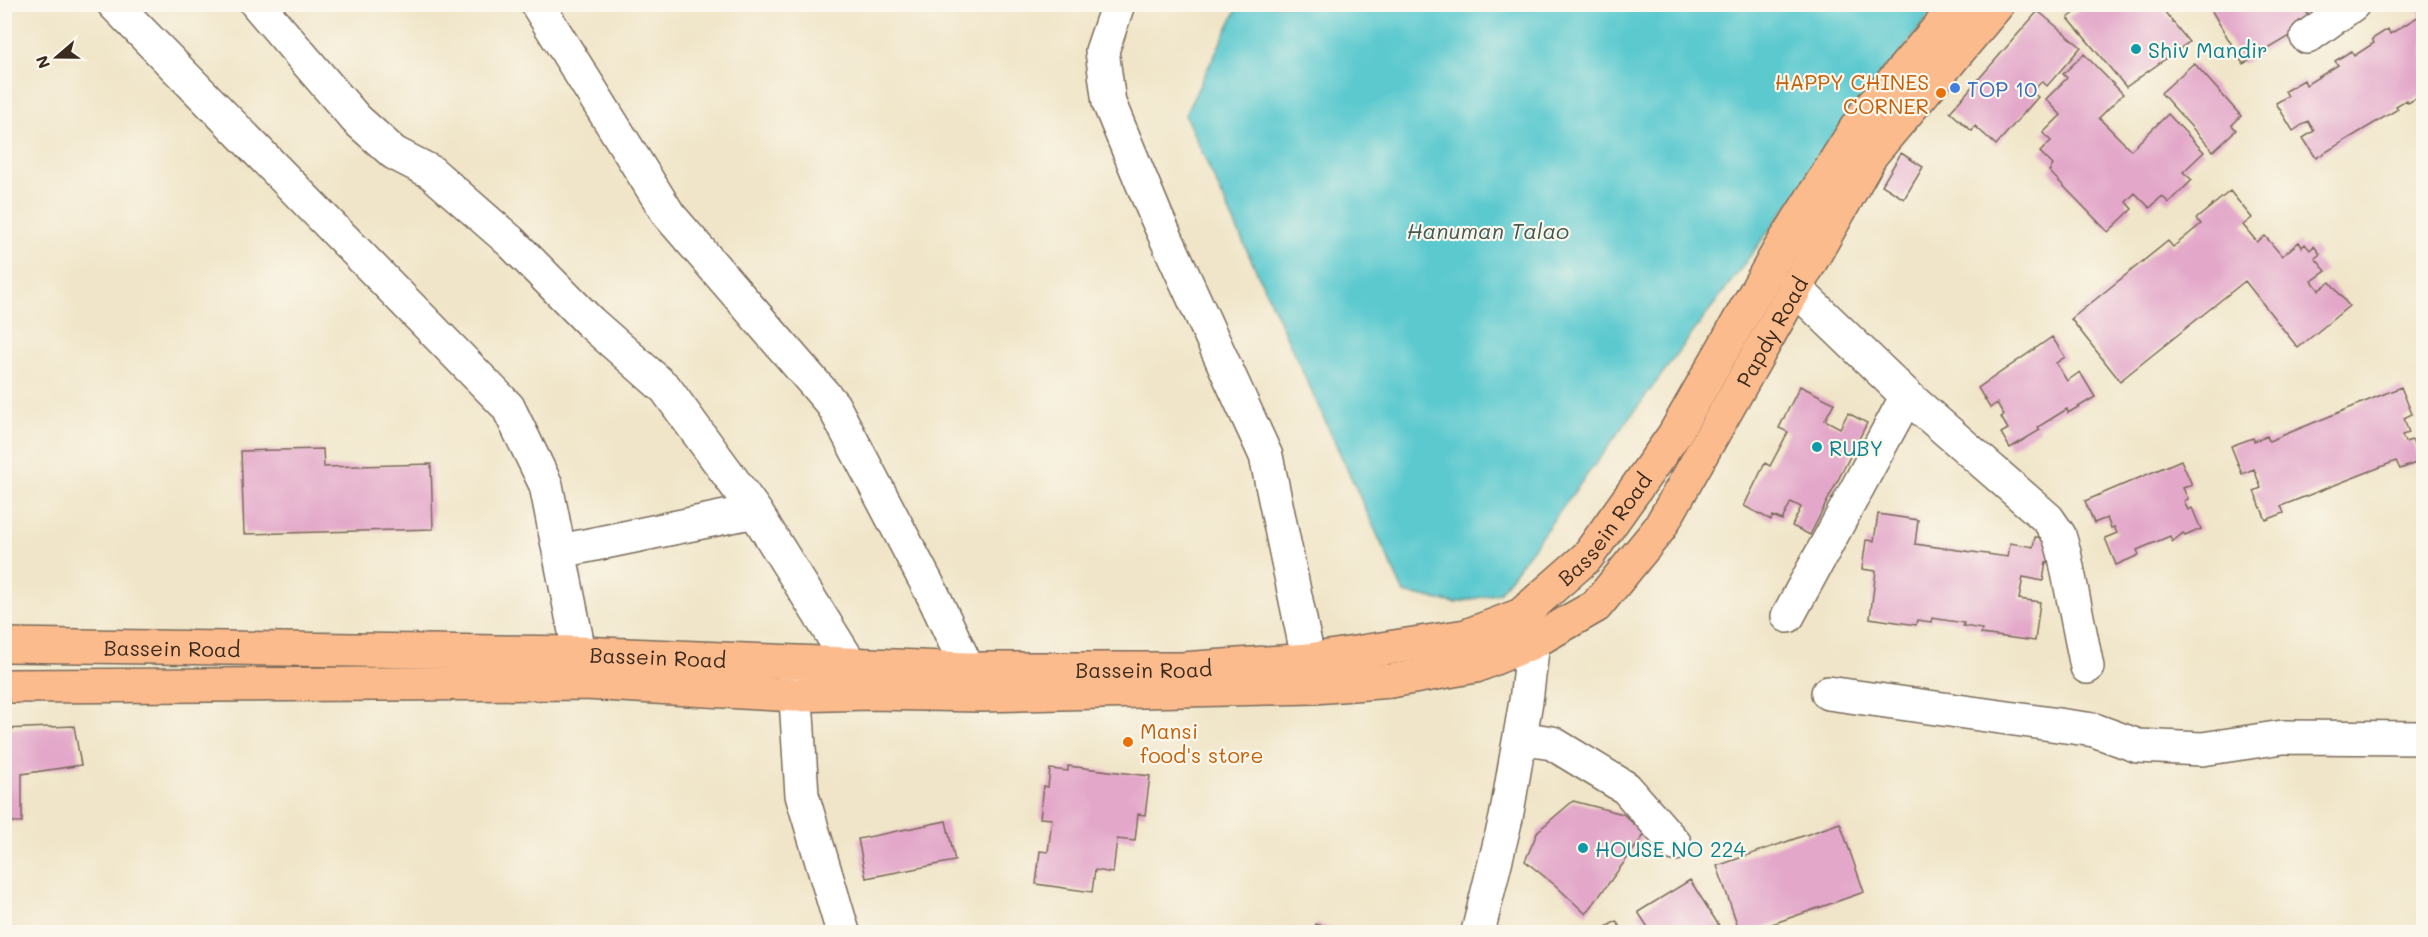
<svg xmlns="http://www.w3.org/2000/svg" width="2428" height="937" font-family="Mali,sans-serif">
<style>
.water{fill:#5cc9cf;stroke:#4c7a76;stroke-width:1.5}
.building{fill:#e3a7c9}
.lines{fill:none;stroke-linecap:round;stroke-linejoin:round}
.minor-casing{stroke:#7a6b5a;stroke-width:36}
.major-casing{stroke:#7a6b5a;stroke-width:36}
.minor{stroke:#fff;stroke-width:33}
.major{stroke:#fbbb8d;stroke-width:33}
.culture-dot{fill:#0f9aa8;stroke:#fbf7ec;stroke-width:2}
.shop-dot{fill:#3f7fe0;stroke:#fbf7ec;stroke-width:2}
.food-dot{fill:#e8710a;stroke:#fbf7ec;stroke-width:2}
.labels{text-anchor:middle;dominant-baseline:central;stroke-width:4.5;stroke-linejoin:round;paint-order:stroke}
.culture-label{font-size:21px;fill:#0d838f;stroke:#fbf7ec;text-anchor:start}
.food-label{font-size:21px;fill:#c56008;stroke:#fbf7ec;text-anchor:end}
.shop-label{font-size:21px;fill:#366cbe;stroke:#fbf7ec;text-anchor:start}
.street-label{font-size:21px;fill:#3b2a1e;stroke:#fbf7ec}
.water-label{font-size:22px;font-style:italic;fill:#455a53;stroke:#fbf7ec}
</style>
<rect width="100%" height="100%" fill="#fbf7ec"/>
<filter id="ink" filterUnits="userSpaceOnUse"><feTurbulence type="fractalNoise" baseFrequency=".0167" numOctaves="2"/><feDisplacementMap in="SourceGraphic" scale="12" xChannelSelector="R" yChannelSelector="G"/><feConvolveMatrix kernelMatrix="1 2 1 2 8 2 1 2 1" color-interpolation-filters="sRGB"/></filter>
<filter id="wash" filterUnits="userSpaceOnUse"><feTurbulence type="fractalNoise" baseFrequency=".008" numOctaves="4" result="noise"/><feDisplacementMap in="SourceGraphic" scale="24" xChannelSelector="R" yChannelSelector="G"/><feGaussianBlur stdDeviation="1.35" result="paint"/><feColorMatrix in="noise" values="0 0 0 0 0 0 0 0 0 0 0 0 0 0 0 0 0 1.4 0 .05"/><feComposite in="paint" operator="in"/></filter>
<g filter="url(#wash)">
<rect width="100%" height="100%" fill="#f0e5c8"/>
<!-- water -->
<path class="water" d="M1239,5h698l-438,588 -44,10 -51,-10 -219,-478z"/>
<g id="blocks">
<!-- building -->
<path class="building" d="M2086,4h85l-7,7 25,31 -63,45 -58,-69z
M2216,4h85l11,19 -69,41 -33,-56z
M2424,8v86l-16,9 -2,-3 -10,6 2,3 -82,49 -13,-20 11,-7 -6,-10 -15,10 -17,-28 12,-7 -3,-5 19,-11 2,5 32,-20 -3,-4 16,-10 3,5 20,-13 -2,-4 16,-10 2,5 31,-19 -2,-5z
M2038,11l43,36 -34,39 -5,-5 -10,11 6,5 -42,48 -21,-19 -3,5 -22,-19z
M2084,54l39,40 -24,24 32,32 37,-36 36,38 -21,20 9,8 -23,23 -7,-7 -12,12 -15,-15 -9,9 6,7 -24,23 -59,-61 4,-6 -13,-13 11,-11 -8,-8 18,-18 -15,-16 21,-21 -4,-4z
M2194,63l47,53 -9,9 4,5 -23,21 -52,-58z
M1901,153l22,14 -19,32 -22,-14z
M2230,191l22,27 -9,7 14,17 8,-6 17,20 17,-14 3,5 3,-3 5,6 4,-4 6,8 -5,4 11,13 -14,10 7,9 11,-8 19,24 -51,42 -53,-67 -125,100 -49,-62 97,-78 5,6 28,-23 -5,-5z
M2052,337l13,20 -9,6 11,18 13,-9 15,25 -27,16 -1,-4 -29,18 2,3 -30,18 -9,-15 7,-4 -7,-12 3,-2 -7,-12 -7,5 -12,-20z
M1800,386l34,17 -9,17 15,8 8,-15 19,10 -57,112 -18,-9 9,-19 -10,-5 -9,18 -9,-4 -2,4 -27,-14 21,-43 5,3 18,-34 -9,-4z
M2401,387l11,27 -8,4 5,15 -7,2 3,7 7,-2 9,21 -21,8 -4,-8 -115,45 3,7 -18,7 -12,-29 7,-3 -7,-19 -12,5 -11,-28 22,-8 1,3 13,-5 2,5z
M323,449l1,18 107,-3 2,65 -189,5 -3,-83z
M2181,460l11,25 -9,3 5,11 -4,2 4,9 4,-2 9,21 -16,7 -2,-3 -11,9 -2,-6 -33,14 2,5 -23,10 -11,-27 12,-5 -3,-6 -3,1 -4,-10 -13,5 -9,-22z
M1878,514l40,6 -3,24 93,13 2,-14 23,4 2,-10 25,3 -3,24 -11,-2 -3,19 -20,-4 -4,22 21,3 -5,39 -54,-7 1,-5 -19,-3 1,-3 -32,-5 -1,4 -14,-2 -1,5 -46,-7 6,-47 -14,-2 4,-29 8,1z
M74,726l7,39 -59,9v48h-18v-93z
M1068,766l82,10 -5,39 -7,-1 -3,27 -18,-2 -4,34 -18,-3 -3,22 -56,-8 4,-33 8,1 4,-33 -12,-1 4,-32 4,1 2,-18 18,2z
M1573,801l50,13 22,20 -59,80 -31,-29 -30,-24 13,-30z
M946,821l9,40 -89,17 -8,-39z
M1840,823l24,69 -115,40h-9l-23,-66z
M1690,880l33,52h-72l-13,-20z
M1616,921l7,11h-25z
M1316,924l27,8h-29z"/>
</g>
</g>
<g filter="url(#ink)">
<use href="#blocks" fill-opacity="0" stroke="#7a6b5a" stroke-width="1.5"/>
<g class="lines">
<defs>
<path id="minor" d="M114,4l394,403 38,78 39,197
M257,4l99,115 38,34 37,19 79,69 80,81 76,67 89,122 109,175
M537,4l132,211 164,190 100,190 46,98
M1118,4l-16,47 7,52 47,113 110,240 48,231
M2307,37l46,-33
M1795,288l112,108 141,123 11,16 5,17 23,115
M561,551l194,-40
M1788,616l119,-220
M794,667l8,128 41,137
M1828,693l266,37 44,16 64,3 81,-12 141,1
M1520,738l32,5 74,45 49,56
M1478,932l28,-114 20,-117 7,-59 -10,-23"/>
<g id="major">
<path id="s1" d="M4,645l575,8 389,16h214l127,-9 157,-24 55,-21 66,-58 87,-122 106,-186 85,-135 94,-110"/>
<path id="s2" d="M4,686l581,-3 210,12 73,-2 112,2 334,-8 77,-6 85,-15 57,-24 63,-36 63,-77 212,-374 127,-151"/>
</g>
</defs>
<!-- minor casing -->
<use href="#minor" class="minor-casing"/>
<!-- major casing -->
<use href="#major" class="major-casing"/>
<!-- minor -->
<use href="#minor" class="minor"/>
<!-- major -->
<use href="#major" class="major"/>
</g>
</g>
<!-- markers -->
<g class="culture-dot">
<circle cx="2136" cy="49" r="6"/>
<circle cx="1817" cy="447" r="6"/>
<circle cx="1583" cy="848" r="6"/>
</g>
<circle class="shop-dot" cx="1955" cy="88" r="6"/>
<g class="food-dot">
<circle cx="1941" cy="93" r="6"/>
<circle cx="1128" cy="742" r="6"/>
</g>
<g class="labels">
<!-- culture labels -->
<g class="culture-label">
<text x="2148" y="49">Shiv Mandir</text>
<text x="1829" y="447">RUBY</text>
<text x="1595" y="848">HOUSE NO 224</text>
</g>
<!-- food labels -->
<g class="food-label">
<text x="1929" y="81">HAPPY CHINES<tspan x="1929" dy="24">CORNER</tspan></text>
<text x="1140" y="730" text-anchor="start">Mansi<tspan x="1140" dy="24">food's store</tspan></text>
</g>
<!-- shop labels -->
<g class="shop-label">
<text x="1967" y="88">TOP 10</text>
</g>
<!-- street labels -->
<g class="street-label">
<text stroke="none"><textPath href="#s2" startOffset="1935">Papdy Road</textPath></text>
<text stroke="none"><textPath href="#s1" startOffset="1644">Bassein Road</textPath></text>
<text stroke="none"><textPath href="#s1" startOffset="168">Bassein Road</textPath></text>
<text stroke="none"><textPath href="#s1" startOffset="654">Bassein Road</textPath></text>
<text stroke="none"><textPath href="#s1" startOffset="1140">Bassein Road</textPath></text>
</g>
<!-- water labels -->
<g class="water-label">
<text x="1488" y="230">Hanuman Talao</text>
</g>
</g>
<!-- margin -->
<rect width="2428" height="937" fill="none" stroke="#fbf7ec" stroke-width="24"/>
<!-- north arrow -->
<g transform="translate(57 57) rotate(250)" stroke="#fbf7ec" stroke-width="4.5" paint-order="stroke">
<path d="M0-4.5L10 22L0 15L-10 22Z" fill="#3b2a1e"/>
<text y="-9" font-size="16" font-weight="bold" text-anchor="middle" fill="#3b2a1e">N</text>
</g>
</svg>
